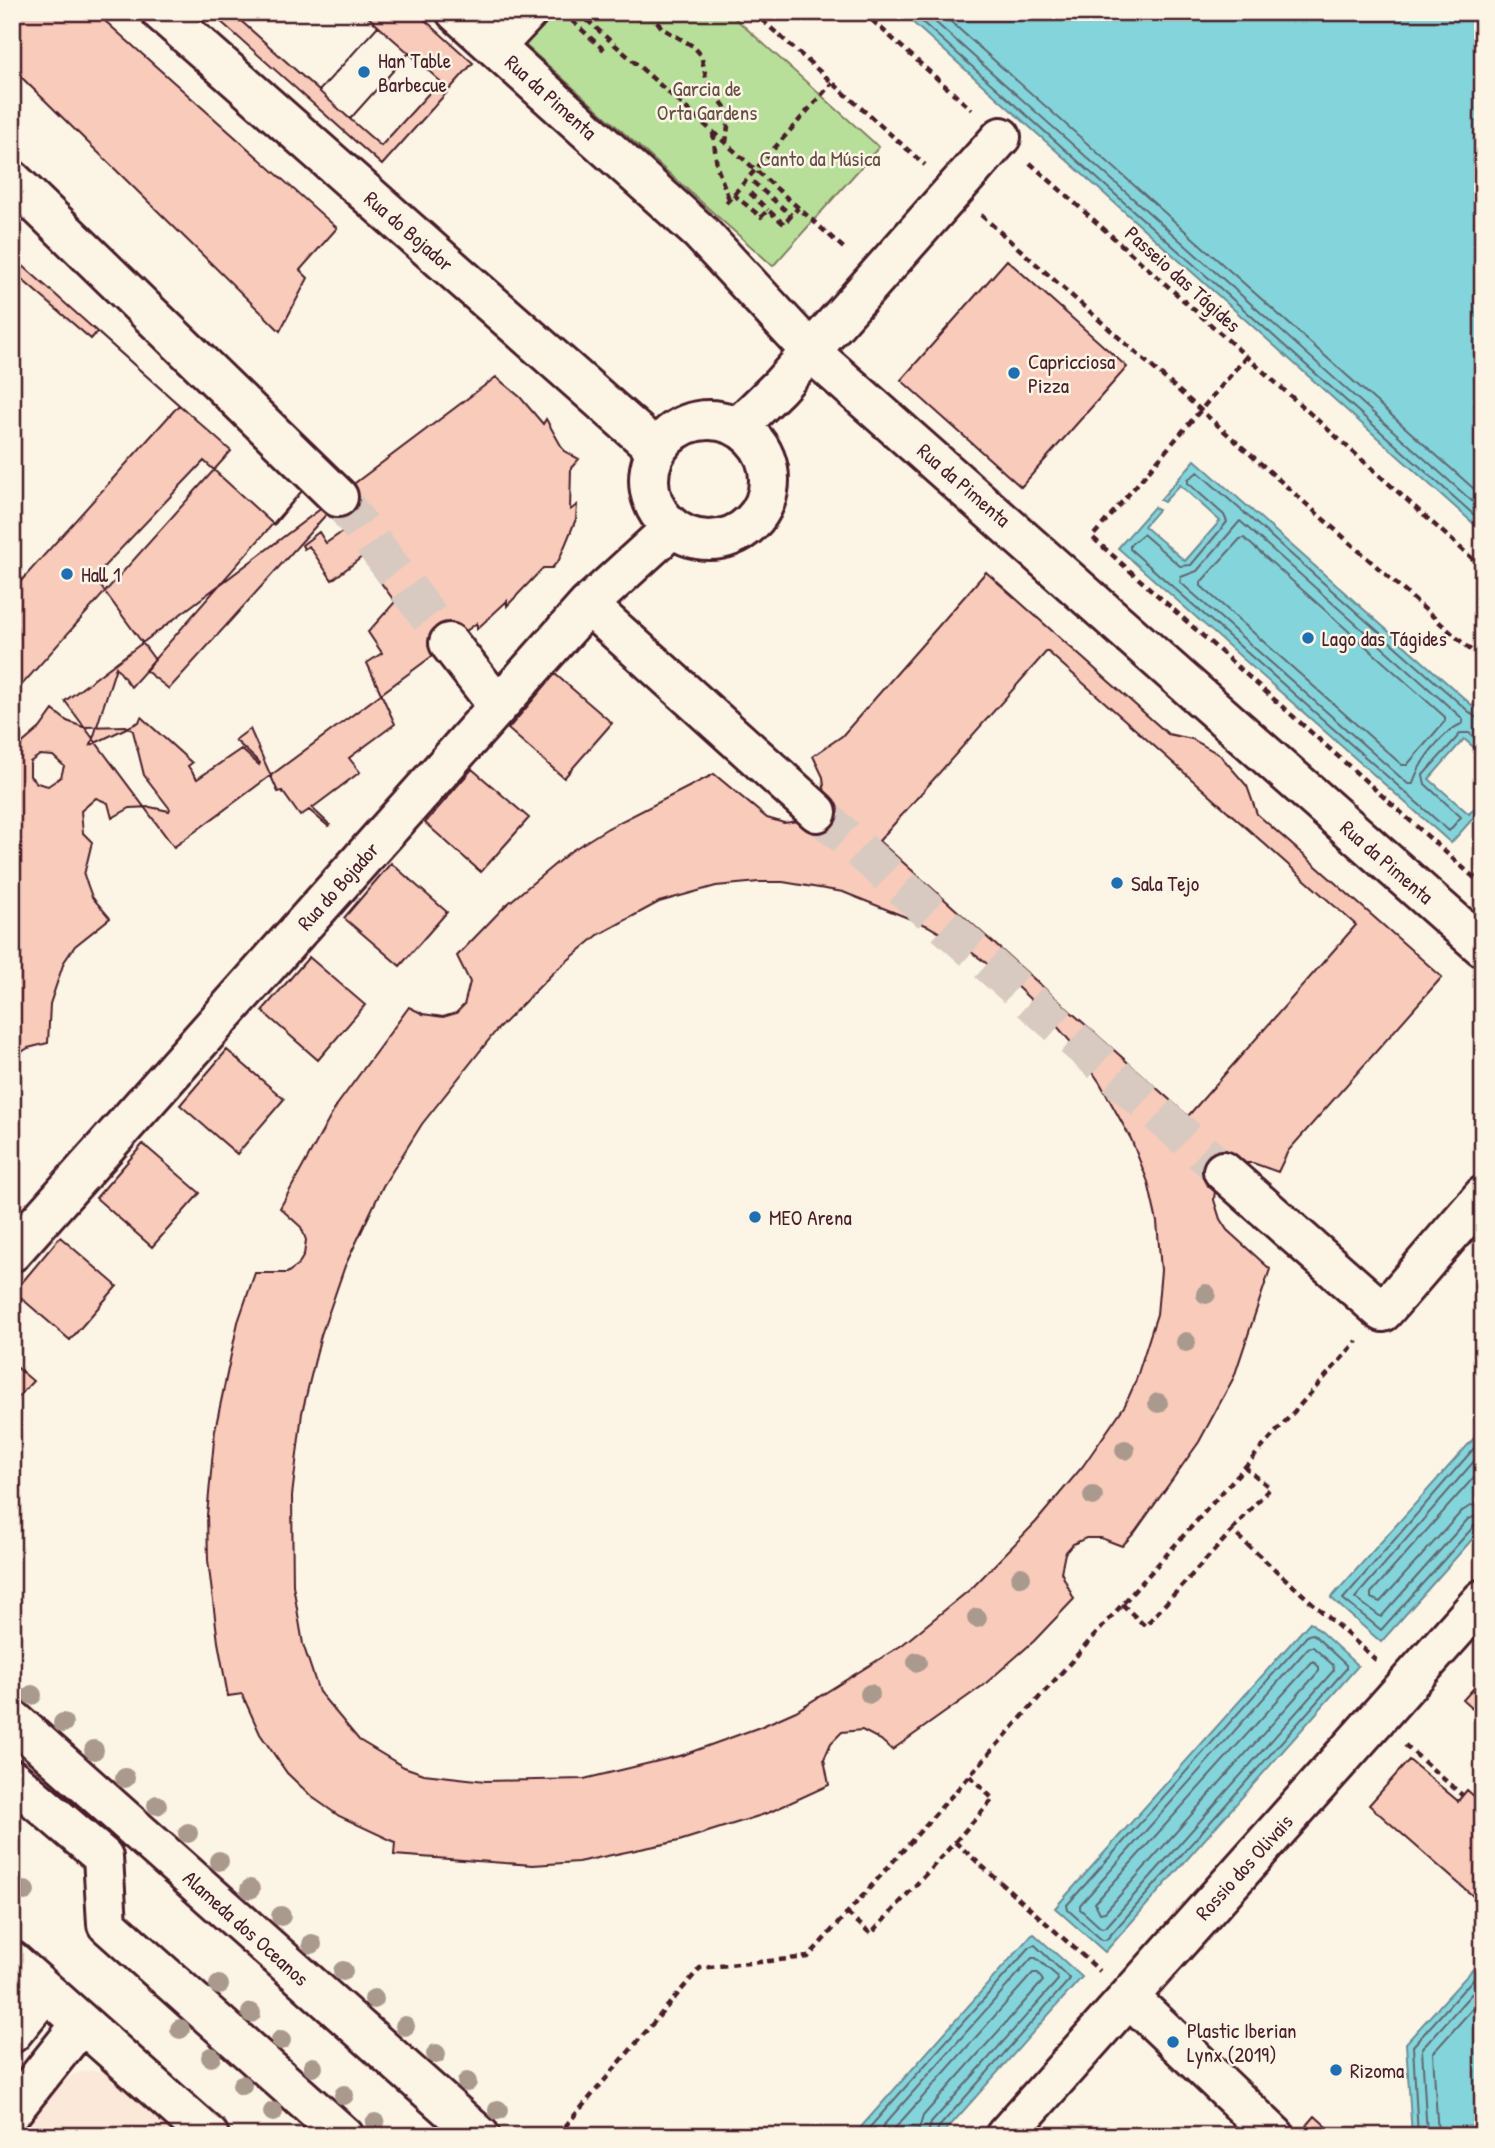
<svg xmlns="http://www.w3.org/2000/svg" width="1495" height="2148" font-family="'Patrick Hand',sans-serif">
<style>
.built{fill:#fbe8d8}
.green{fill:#b8df9a;stroke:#817f62;stroke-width:2}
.water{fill:#84d5db;stroke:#6d8c95;stroke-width:2}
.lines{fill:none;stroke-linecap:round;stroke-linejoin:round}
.shore{stroke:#616871;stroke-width:2}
.building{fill:#f8cbba;stroke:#4a1f2b;stroke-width:2;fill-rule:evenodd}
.minor-tunnel{stroke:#d8cac0;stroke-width:38;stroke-dasharray:38 19;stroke-linecap:butt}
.minor-casing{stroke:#4a1f2b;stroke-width:44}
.path{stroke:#4a1f2b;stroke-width:4.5;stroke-dasharray:7 5;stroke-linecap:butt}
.minor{stroke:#fcf5e5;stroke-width:38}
.tree{fill:#aa9a8e}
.poi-dot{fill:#1f6fb2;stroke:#fcf5e5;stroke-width:2.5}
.labels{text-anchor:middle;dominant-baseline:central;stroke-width:5;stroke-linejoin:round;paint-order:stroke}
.poi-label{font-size:21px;fill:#4a1f2b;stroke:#fcf5e5;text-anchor:start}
.park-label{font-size:21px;fill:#664f47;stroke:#fcf5e5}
.street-label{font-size:21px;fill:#4a1f2b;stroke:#fcf5e5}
</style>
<rect width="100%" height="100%" fill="#fcf5e5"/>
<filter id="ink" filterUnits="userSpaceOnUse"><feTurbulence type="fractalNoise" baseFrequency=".0143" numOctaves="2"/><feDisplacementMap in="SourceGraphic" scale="14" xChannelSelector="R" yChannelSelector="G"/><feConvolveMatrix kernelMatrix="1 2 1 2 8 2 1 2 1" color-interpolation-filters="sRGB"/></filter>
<g filter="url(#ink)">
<!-- built -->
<path class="built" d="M90,2070l26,3 76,63h-176l39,-50 22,-13z"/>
<!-- green -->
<path class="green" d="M552,12h176l151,135 -106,119 -249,-222z"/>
<!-- water -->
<path class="water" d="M901,12h582v520z
M1195,460l288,255v40l-19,-16 -35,40 40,35 14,-15v8l-32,36 -333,-295 36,-41 4,3 -14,16 41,35 35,-40 -40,-36 -16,17 -4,-2z
M1483,1428v99l-102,115 -50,-44z
M1310,1622l48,44 -253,286 -50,-44z
M1033,1933l49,44 -141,159h-88z
M1483,1958v178h-71l-6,-93z"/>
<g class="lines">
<!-- shore -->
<path class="shore" d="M911,12l572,511
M924,12l559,499
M940,12l543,485
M1240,521l223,198v4c-21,9 -45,40 -50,61h-5l-228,-202 1,-5 16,-6z
M1244,538l201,179v4l-38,44h-5l-201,-179v-4l39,-43z
M1483,719l-8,-2 -277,-245 -10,7v4l36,32 3,7 -36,43 -11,1 -37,-32 -13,11v4l319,282 12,-14 -36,-33 -2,-9 38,-42h8l14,12
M1483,1438l-140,161 38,31 94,-105 8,-2
M1483,1451l-128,147 26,19 87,-98 15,-5
M1483,1467l-112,126v5l9,4 81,-90 9,-6 13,-3
M1313,1634l33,31v4l-240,271h-4l-34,-30 -1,-5 241,-270z
M1309,1647h4l20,18 1,5 -228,257 -5,1 -21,-19v-4z
M1313,1661l6,6v4l-214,241 -5,1 -5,-10z
M862,2136l169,-190 4,-1 35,34 -132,149 -2,8
M874,2136l158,-178h4l21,18 1,4 -127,143 -4,13
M888,2136l145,-163h5l5,8 -120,135 -6,20
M1418,2136l-5,-90 70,-78
M1427,2136l-5,-87 61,-68
M1438,2136l-5,-83 50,-56"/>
</g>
<!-- building -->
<path class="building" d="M12,12h83l242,216 -37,42 8,8 -28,53 -268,-263z
M210,12h206l57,51 -91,102z
M231,12h132l15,14 -59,65z
M378,26l31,27 -59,66 -31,-28z
M409,53l31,28 -59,65 -31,-27z
M12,256l219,195 -219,245z
M1007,260l120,107 -106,120 -120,-107z
M12,271l79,68 6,-7 82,73 -167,186z
M496,377l24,20 23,27 3,-5 18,32 15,8 -8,9 -1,42 7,-5 -1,14 -17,41 -7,8h-9l-36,38v-5l-30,28v-6l-303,224 -109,-146z
M204,461l70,64 32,-39 4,3 -4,4 4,4 4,-4 18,15 -5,5 3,4 3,-2 12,15 -19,13 -7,-11 -17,13 2,4 5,-3 23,34 30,-23 33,45 -27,30 14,21 -15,10 28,61 -46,34 11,14 -48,36 18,17 -2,1 -19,-16 -9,6 -18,-25 -4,1 -28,-63 -15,11 25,23 -1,2 -18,-16 -44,30 -9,-13 4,-3 -51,-46 -2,5 -48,23 25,-78 15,20 24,-27 -61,-83z
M306,486l4,3 -4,4 4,4 4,-4 18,15 -163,181 -24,-19z
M986,572l182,162 24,5 28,16 27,31 10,28 185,163 -154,174 -10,21 -25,-9h-11l-26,18 -2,19 6,19 7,11 43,39 -36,108 -35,65 -64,90 -13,14 -21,-8h-15l-13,6 -8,9 -4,19 13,27 -40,42 -49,43 -93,66 -11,-10 -19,-10 -20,2 -11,11 -7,16 5,26 -61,28 -89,28 -101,21 -45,3 -139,-10 1,-13 -56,-26 -27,-19 -25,-24 -27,-39 -18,-40 -14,2 -10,-54 -10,-82 -1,-45 8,-85 23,-108 17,-49h32l11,-8 6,-10 2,-15 -5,-13 -21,-19 57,-103 72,-98 14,7 20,3 13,-4 8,-8 6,-23 -13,-26 48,-50 66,-55 37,-23 106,-54 53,44 17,5 21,-3 20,-24 -2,-19 -10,-21 29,-20z
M1047,651l309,274 -168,191 -309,-275z
M555,674l57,49 -48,55 -56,-49z
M53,710l14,11 16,6 43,-1 7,5 11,44 26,34 -1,2 -19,-4 -20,1 -18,10 -4,-15 -12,-5 -15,13 2,22 9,9 -8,33 8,22 18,21 -35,28 -11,16 -14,42 -2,39 -20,5 -16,10v-306l28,-24zM40,755l13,1 11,10 -3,11 -13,9 -11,-3 -7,-7v-14z
M472,769l57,49 -48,54 -56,-49z
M391,863l56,49 -47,54 -56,-48z
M759,882h24l60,10 85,34 39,23 45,33 37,35 27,31 24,35 31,56 17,43 9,40 4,48 -4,44 -22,69 -10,22 -42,61 -47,56 -63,65 -71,58 -106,66 -36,16 -77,28 -99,24 -99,2 -61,-7 -20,-7 -45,-27 -40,-48 -16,-48 -10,-59 -1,-89 10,-83 19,-78 24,-69 38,-80 39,-62 74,-93 58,-59 44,-37 61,-33 57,-16z
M309,957l56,48 -47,55 -56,-49z
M227,1050l57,49 -47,55 -57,-49z
M143,1144l57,49 -48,54 -56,-49z
M60,1237l57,49 -47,54 -56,-48z
M12,1363l21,18 -21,23z
M1483,1678v40l-20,-18z
M1409,1760l49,41 9,-11 7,6 9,-11v100l-10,11 -104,-91z
M1315,2116l22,20h-39z"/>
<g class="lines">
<!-- minor-tunnel -->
<path class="minor-tunnel" d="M338,497l111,146
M817,812l406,359"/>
<defs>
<path id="minor" d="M161,12l496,438
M456,12l245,221 110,119 672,595
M495,47l33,-35
M12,180l326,317
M649 480a60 60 0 1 1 120 0a60 60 0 1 1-120 0Z
M738,427l41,-40 222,-250
M588,605l229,207
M449,643l49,63
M1223,1171l160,141 100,-116
M12,1252l576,-647 84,-77
M12,1719l468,417
M12,1779l91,78 4,67 237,212
M12,1961l197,175
M1129,1997l146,139
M12,2033l34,-42
M12,2111l70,-88
M1005,2136l478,-537"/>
</defs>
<!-- minor casing -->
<use href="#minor" class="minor-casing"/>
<!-- path -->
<path class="path" d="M576,12l-6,7 34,31
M578,12l269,239
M650,12l12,16 31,18 8,9 6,27 18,25 3,19 -2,17
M753,12l172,153
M863,12l109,98
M713,133l4,34 12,32
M1030,163l453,405
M753,182l38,33
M750,193l18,17
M733,194l28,23 7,-7 16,14 14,-16
M726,203l106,-120
M981,215l502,446
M1247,356l-155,181 387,345 4,-3
M1232,1530l38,-42 -25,-21
M1122,1604l23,22 87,-95 144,129
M1405,1745l57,50
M955,1842l38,-43 -23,-23
M847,1913l24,21 84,-92 145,129
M557,2136l143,-168 108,-11 549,-616"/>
<!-- minor -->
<use href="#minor" class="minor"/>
</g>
<!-- trees -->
<g class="tree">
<circle cx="1206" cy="1294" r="10"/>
<circle cx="1186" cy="1342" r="10"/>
<circle cx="1158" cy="1403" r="10"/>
<circle cx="1125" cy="1450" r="10"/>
<circle cx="1093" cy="1496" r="10"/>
<circle cx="1021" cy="1577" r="10"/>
<circle cx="977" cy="1618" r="10"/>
<circle cx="917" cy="1662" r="10"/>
<circle cx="870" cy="1694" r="10"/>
<circle cx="32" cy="1695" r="10"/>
<circle cx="63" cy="1723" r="10"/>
<circle cx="94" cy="1750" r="10"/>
<circle cx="125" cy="1778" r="10"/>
<circle cx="157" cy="1805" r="10"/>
<circle cx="188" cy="1833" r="10"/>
<circle cx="219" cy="1861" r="10"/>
<circle cx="250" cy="1889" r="10"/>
<circle cx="25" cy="1891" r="10"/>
<circle cx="281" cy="1916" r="10"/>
<circle cx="312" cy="1944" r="10"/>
<circle cx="343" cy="1971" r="10"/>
<circle cx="219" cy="1985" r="10"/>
<circle cx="374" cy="1999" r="10"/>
<circle cx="251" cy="2013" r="10"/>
<circle cx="405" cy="2026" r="10"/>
<circle cx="180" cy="2029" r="10"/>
<circle cx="281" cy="2040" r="10"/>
<circle cx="436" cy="2054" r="10"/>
<circle cx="211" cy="2057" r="10"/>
<circle cx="313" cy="2067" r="10"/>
<circle cx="467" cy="2082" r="10"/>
<circle cx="242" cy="2085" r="10"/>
<circle cx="344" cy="2095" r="10"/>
<circle cx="498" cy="2110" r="10"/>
<circle cx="273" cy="2112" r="10"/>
<circle cx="375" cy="2123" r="10"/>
</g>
</g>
<!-- markers -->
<g class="poi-dot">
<circle cx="364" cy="72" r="7"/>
<circle cx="1014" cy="373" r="7"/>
<circle cx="67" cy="574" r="7"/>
<circle cx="1308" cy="638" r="7"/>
<circle cx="1117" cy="883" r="7"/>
<circle cx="755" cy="1217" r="7"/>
<circle cx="1173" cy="2042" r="7"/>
<circle cx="1336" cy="2070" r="7"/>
</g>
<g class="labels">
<!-- poi labels -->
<g class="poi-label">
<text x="378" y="60">Han Table<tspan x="378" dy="24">Barbecue</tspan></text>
<text x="1028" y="361">Capricciosa<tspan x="1028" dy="24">Pizza</tspan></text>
<text x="81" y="574">Hall 1</text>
<text x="1322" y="638">Lago das Tágides</text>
<text x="1131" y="883">Sala Tejo</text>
<text x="769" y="1217">MEO Arena</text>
<text x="1187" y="2030">Plastic Iberian<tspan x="1187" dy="24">Lynx (2019)</tspan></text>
<text x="1350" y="2070">Rizoma</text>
</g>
<!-- park labels -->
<g class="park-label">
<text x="707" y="88">Garcia de<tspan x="707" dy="24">Orta Gardens</tspan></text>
<text x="820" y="158">Canto da Música</text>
</g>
<!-- street labels -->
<g class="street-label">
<text transform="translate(551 97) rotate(42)">Rua da Pimenta</text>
<text transform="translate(409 231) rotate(41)">Rua do Bojador</text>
<text transform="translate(1183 279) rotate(42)">Passeio das Tágides</text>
<text transform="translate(964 485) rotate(41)">Rua da Pimenta</text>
<text transform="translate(1387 862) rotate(41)">Rua da Pimenta</text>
<text transform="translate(338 886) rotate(-48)">Rua do Bojador</text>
<text transform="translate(1244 1867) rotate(-48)">Rossio dos Olivais</text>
<text transform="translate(246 1928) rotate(42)">Alameda dos Oceanos</text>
</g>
</g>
<!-- margin -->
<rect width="1495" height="2148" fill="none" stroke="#fcf5e5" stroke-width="42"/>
<rect x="21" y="21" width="1453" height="2106" fill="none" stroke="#4a1f2b" stroke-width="2.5" filter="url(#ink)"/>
</svg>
